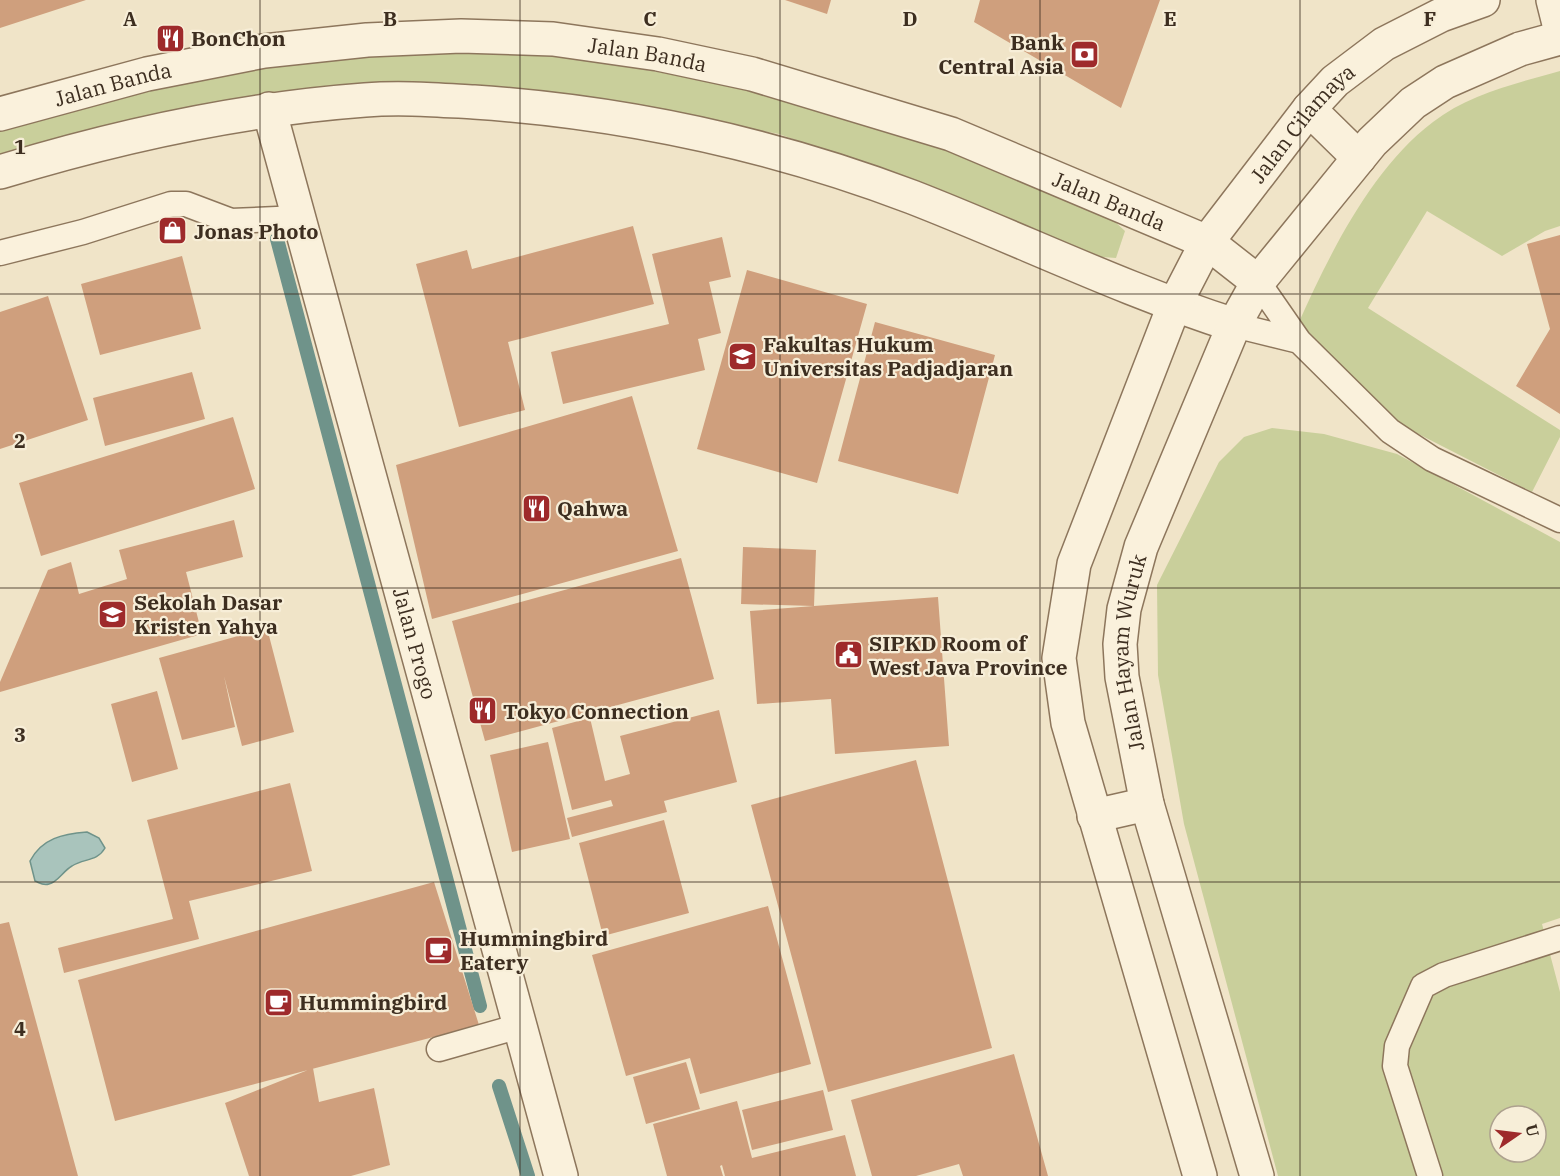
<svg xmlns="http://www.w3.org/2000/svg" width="1560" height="1176" font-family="'IBM Plex Serif',serif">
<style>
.green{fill:#c9cf9b;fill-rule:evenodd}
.water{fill:#a9c4bc;stroke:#6f938a;stroke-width:1.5}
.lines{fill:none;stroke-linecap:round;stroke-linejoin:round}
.stream{stroke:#6f938a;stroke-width:14}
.building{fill:#cf9f7d}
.service-casing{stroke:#8d765c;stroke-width:27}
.minor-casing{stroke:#8d765c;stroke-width:36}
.tertiary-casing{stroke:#8d765c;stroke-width:36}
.service{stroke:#faf1dc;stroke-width:24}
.minor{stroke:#faf1dc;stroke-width:33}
.tertiary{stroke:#faf1dc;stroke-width:33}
.grid{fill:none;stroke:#3d2e20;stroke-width:1.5;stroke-opacity:0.55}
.labels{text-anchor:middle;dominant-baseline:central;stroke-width:4.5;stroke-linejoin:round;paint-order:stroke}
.poi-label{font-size:21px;font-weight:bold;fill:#3d2e20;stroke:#f7eed8;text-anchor:start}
.street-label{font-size:21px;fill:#3d2e20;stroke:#f7eed8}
.grid-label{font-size:20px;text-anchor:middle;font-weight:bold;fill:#3d2e20;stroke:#f7eed8;stroke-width:4.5;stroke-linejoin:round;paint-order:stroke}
</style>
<rect width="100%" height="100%" fill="#f0e4c8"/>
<!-- green -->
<path class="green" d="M504,50l106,13 176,33 166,55 161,69 12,11 -9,27 -14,-1 -151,-61 -172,-62 -171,-32 -103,-10 -505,69v-35l244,-59 120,-16z
M1560,71v155l-15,5 -43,25 -75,-45 -59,97 192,122v7l-28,55 -135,-69 -98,-101c31,-69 73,-154 134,-200 36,-28 85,-39 127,-51z
M1272,428l52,6 73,20 163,88v376l-18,6 18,68v184h-282l-94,-352 -26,-149 -1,-90 62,-123 25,-25zM1500,1116h36v36h-36z"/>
<!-- water -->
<path class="water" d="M87,832l12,6 6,10c-8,14 -21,10 -33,18 -9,5 -14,16 -23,18 -6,2 -9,-1 -14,-3l-5,-20c12,-23 33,-27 57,-29z"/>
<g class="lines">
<!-- stream -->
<path class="stream" d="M277,239l203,767
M499,1086l29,90"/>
</g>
<!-- building -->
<path class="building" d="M0,0h86l-86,28z
M785,0h46l-4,14z
M980,0h180l-39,108 -147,-86z
M633,226l21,78 -146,38 17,68 -66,17 -43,-163 51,-14 5,19z
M1560,235v179l-44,-28 34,-57 -23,-85z
M722,237l9,40 -22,5 12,51 -23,6 7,31 -142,34 -12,-52 118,-28 -17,-70z
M182,256l19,73 -101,26 -19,-71z
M747,270l120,34 -50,179 -120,-34z
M48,296l40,124 -88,29v-137z
M875,322l120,33 -37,139 -120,-33z
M192,372l13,47 -100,27 -12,-48z
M632,396l46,155 -246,68 -36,-154z
M233,417l22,72 -214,67 -22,-73z
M234,520l9,37 -57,15 16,62 -202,58v-10l48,-112 23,-8 8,32 48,-15 -8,-29z
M743,547l73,3 -2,56 124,-9 11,149 -114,8 -4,-55 -74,5 -7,-93 64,-5 -73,-2z
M681,558l33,121 -229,62 -33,-120z
M267,628l27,104 -52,14 -18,-70 11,51 -53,13 -23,-82z
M157,691l21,78 -46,13 -21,-78z
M719,710l18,72 -73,19 3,11 -95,25 -5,-19 46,-12 -2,-6 -39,10 -20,-82 38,-10 15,63 25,-7 -10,-38z
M548,742l22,97 -58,13 -22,-97z
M916,760l76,288 -164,44 -77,-287z
M290,783l22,88 -123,30 10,38 -135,34 -6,-25 115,-29 -26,-99z
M664,820l25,93 -86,23 -24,-93z
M434,882l45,143 -364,96 -37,-141z
M768,906l43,158 -111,30 -10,-36 -64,18 -34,-121z
M9,922l69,254h-78v-252z
M1014,1054l34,122h-85l-4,-12 -43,12h-44l-21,-76z
M686,1062l14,47 -54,15 -13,-47z
M313,1068l6,34 55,-14 16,77 -39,11h-102l-24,-73z
M823,1090l10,40 -81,20 -10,-40z
M737,1101l15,57 93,-23 11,41h-131l-3,-11 -2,1 3,10h-56l-14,-52z"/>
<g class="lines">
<defs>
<path id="service" d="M0,253l83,-21 88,-28h15l45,17 68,-3
M1258,282l41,59 91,90 42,28 128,61
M1234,325l65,16
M439,1049l81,-23
M1430,1176l-35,-110 2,-20 26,-60 21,-11 116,-37"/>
<g id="minor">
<path id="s1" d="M269,109l292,1067"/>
</g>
<g id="tertiary">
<path d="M1553,0l7,28"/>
<path d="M1309,109l50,49"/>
<path id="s2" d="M0,114l147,-40 117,-23 103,-11 94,-4 92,3 105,15 94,20 199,60 256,108 51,40"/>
<path d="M0,172c118,-36 242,-63 365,-72 36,-3 73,0 109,2 149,10 298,42 438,95 108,42 212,93 322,128"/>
<path d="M1094,816l53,-12"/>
<path id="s3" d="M1200,1176l-132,-453 -9,-65 15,-94 100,-258 33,-64 102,-133 26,-28 49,-37 57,-29 42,-15"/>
<path id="s4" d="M1257,1176l-110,-372 -25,-127 -2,-33 4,-35 17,-62 93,-222 24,-43 114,-140 41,-39 32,-21 75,-33 40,-11"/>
</g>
</defs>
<!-- service casing -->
<use href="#service" class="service-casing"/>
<!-- minor casing -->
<use href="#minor" class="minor-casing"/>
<!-- tertiary casing -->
<use href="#tertiary" class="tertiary-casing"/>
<!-- service -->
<use href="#service" class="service"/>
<!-- minor -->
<use href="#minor" class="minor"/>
<!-- tertiary -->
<use href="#tertiary" class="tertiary"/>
</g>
<!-- grid -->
<path class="grid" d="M260,0v1176M520,0v1176M780,0v1176M1040,0v1176M1300,0v1176M0,294h1560M0,588h1560M0,882h1560"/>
<!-- icons -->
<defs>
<symbol id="restaurant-square" viewBox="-11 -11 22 22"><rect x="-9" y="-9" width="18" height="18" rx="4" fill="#9e2a2b" stroke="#f7eed8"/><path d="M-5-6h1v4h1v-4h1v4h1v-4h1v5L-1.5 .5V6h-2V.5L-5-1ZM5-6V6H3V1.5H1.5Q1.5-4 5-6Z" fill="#fff"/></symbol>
<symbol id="bank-square" viewBox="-11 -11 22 22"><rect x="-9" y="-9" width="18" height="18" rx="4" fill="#9e2a2b" stroke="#f7eed8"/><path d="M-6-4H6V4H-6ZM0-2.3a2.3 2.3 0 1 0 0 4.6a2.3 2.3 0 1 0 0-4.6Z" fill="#fff"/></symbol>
<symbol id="shop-square" viewBox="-11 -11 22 22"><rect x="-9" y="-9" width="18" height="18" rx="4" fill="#9e2a2b" stroke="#f7eed8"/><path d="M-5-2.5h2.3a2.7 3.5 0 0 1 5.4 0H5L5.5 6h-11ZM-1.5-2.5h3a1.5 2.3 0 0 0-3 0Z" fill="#fff"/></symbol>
<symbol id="university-square" viewBox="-11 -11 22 22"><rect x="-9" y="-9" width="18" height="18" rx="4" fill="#9e2a2b" stroke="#f7eed8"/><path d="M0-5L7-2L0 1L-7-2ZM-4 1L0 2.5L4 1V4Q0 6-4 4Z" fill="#fff"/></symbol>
<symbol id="school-square" viewBox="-11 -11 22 22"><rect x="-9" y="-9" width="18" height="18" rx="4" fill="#9e2a2b" stroke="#f7eed8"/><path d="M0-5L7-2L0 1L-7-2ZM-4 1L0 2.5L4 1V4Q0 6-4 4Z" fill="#fff"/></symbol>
<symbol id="civic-square" viewBox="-11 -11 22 22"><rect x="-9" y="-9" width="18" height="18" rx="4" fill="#9e2a2b" stroke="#f7eed8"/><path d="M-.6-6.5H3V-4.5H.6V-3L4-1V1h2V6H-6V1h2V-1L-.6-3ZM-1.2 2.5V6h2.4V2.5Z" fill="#fff"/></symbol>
<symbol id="cafe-square" viewBox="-11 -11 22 22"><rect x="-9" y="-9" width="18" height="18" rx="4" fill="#9e2a2b" stroke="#f7eed8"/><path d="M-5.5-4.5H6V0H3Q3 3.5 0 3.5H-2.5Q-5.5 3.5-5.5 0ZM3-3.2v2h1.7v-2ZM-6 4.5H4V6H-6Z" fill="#fff"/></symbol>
</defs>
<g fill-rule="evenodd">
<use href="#restaurant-square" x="154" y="22" width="33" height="33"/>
<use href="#bank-square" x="1068" y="38" width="33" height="33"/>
<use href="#shop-square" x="156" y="214" width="33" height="33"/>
<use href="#university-square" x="726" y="340" width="33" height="33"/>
<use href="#restaurant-square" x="520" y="492" width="33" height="33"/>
<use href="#school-square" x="96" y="598" width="33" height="33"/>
<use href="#civic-square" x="832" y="638" width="33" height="33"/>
<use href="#restaurant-square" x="466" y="694" width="33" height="33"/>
<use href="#cafe-square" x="422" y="934" width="33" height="33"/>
<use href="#cafe-square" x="262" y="986" width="33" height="33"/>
</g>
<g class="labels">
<!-- poi labels -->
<g class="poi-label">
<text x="191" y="38">BonChon</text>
<text x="1064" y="42" text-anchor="end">Bank<tspan x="1064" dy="24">Central Asia</tspan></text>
<text x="194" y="231">Jonas Photo</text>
<text x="763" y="344">Fakultas Hukum<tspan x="763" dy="24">Universitas Padjadjaran</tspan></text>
<text x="557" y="508">Qahwa</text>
<text x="134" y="602">Sekolah Dasar<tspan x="134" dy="24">Kristen Yahya</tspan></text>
<text x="869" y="643">SIPKD Room of<tspan x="869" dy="24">West Java Province</tspan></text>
<text x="503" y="711">Tokyo Connection</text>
<text x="460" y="938">Hummingbird<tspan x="460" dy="24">Eatery</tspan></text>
<text x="299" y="1002">Hummingbird</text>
</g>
<!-- street labels -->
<g class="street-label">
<text stroke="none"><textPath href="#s2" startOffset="657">Jalan Banda</textPath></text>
<text stroke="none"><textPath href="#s2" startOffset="117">Jalan Banda</textPath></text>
<text stroke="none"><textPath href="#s3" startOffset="1134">Jalan Cilamaya</textPath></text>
<text stroke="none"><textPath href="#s2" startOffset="1143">Jalan Banda</textPath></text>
<text stroke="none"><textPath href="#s1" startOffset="554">Jalan Progo</textPath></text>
<text stroke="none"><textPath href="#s4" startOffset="542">Jalan Hayam Wuruk</textPath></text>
</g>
</g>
<g class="grid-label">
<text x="130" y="26">A</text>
<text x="390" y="26">B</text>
<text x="650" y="26">C</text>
<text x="910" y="26">D</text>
<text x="1170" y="26">E</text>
<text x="1430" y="26">F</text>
<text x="20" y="154">1</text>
<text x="20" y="448">2</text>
<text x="20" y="742">3</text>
<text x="20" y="1036">4</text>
</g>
<!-- north arrow -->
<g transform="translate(1518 1134) rotate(76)"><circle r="28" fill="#f7eed8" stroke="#ada18e" stroke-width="1.5"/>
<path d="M0-4.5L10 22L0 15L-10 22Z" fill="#9e2a2b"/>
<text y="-9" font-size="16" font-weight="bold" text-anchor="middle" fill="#3d2e20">U</text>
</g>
</svg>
